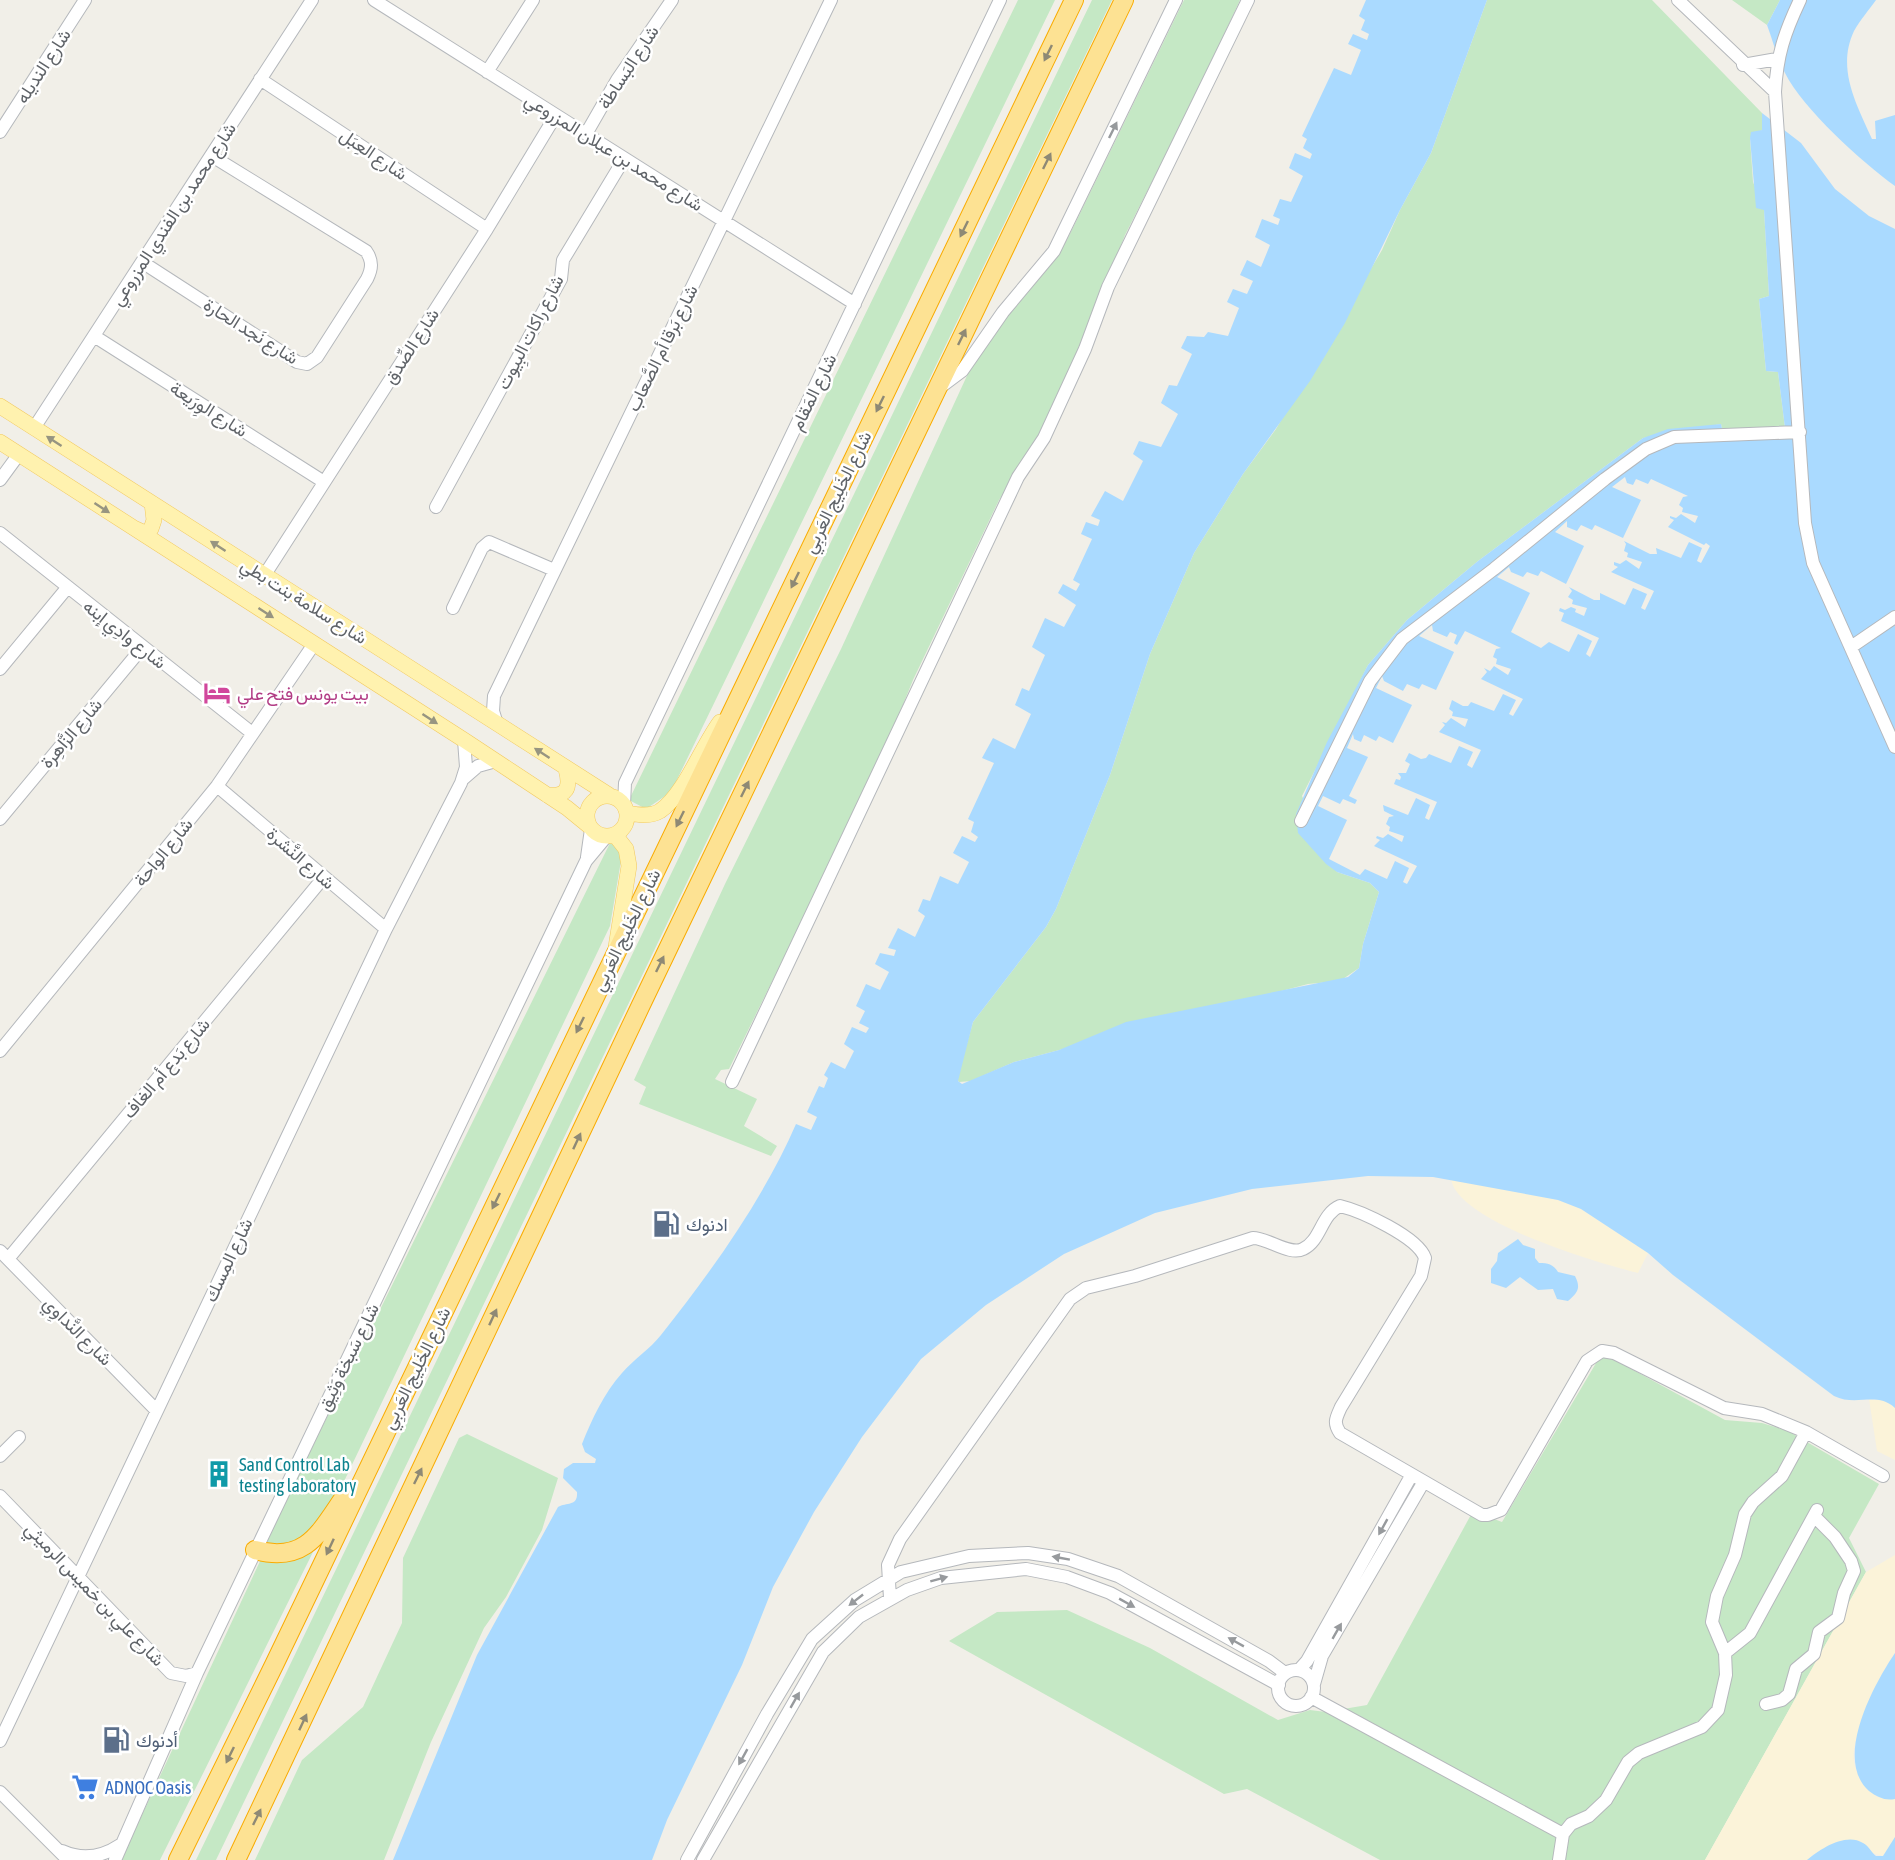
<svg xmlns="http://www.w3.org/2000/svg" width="1895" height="1860" font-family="'Asap Condensed',Vazirmatn,sans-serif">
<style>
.green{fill:#c5e8c5}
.sand{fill:#fbf3d9}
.water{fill:#aadaff}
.pier{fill:#f1efe8}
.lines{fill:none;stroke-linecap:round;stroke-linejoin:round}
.minor-casing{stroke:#b5b8bc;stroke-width:14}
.major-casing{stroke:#f2c960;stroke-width:16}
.highway-casing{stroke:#f9ab00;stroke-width:20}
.minor{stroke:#fff;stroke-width:12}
.major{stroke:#fff2af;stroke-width:15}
.highway{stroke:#fde293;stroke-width:18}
.oneway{fill:#8e8975}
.oneway2{fill:#979a9d}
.oneway3{fill:#979581}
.labels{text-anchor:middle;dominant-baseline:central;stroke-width:5;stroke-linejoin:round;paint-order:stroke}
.street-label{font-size:18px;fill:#5f6368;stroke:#fff}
.hotel-label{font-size:18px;fill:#b23c85;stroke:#fff;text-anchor:start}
.service-label{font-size:18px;fill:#4e5e75;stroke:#fff;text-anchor:start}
.culture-label{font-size:18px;fill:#0d838f;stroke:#fff;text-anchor:start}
.shop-label{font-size:18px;fill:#366cbe;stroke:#fff;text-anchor:start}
</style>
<rect width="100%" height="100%" fill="#f1efe8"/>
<!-- green -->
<path class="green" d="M1018,0h37l-384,792 -25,17 -17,-9z
M1092,0h20l-896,1860h-20z
M1184,0h56l-41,89 -74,146 -35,92 -49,107 -42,66 -86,180 -34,84 -150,305 -8,1 -6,9 42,20 -13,27 33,20 -6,10 -132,-52 7,-17 -12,-7 91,-196 116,-235 130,-282 23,-41 46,-50 27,-36z
M1487,0h165l110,113v17l-12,8 3,44 11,27 5,87 -10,3 7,72 12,1 7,56 -62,5 -2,-9 -78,14 -165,123 -71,59 -39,45 -66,131 35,76 33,11 9,9 -16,52 -4,24 -19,13 -32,3 -294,78 -43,19 -12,1 -2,-3 16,-57 73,-95 10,-18 54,-134 40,-121 44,-101 49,-79 33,-45 106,-179 18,-40 31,-57z
M1732,0h48l-13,25z
M610,843l13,6 -13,77 -284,593 -33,27 -28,-3z
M1602,1353l123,67 37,3 26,8 91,53 -30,54 17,34 -161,288h-325l-133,-71 -23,5 -275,-153 48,-29 70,-2 83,38 128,72 32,-10 16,2 41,-7 106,-194 29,11z
M467,1434l91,44 -16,52 -36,67 -22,31 -53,114 -47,118h-129l47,-100 61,-53 39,-84 1,-65 56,-120z
M313,1552l-153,308h-39l140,-301 33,-1z"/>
<!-- sand -->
<path class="sand" d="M1451,1179l107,21 23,9 67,44 -10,20c-41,-10 -180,-51 -187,-94z
M1869,1399l19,2 7,7v52l-18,-9z
M1895,1555v98l-8,12c-9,23 -37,73 -33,97 2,14 14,24 23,35l18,2v38l-12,19 -11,-3 -4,-7 -54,8 -7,6h-102l161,-288z"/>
<!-- water -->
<path class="water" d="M1366,0h121l-56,153 -31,57 -55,113 -35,58 -67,93 -49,79 -44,101 -40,121 -54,134 -10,18 -73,95 -15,59 4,3 52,-22 45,-12 67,-28 222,-45 11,-9 4,-24 16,-52 -9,-9 -33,-11 -11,-8 -28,-31 -2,-19 31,-72 41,-77 39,-45 71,-59 165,-123 25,-9 53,-5 2,9 62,-5 -7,-56 -12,-1 -7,-72 10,-3 -5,-86 -8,-2 -6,-70 1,-6 11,-2v-17l39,30 34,46 34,27 26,13v1179c-18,-17 -39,-1 -61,-12l-161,-121 -25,-22 -67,-44 -23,-9 -125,-23 -65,-1 -116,13 -97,24 -91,41 -78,51 -65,54 -59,78 -48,75 -41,75 -31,78 -75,155 -15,40h-259l84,-205 81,-148c9,-5 20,0 19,-15l-14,-14 1,-9 9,-6h22l1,-4 -11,-7 -3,-8c10,-25 22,-51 40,-71 12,-14 28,-24 39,-38 50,-63 103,-137 135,-211l15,6 6,-13 -10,-5 12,-26 5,2 4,-10 -4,-3 7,-13 14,7 9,-18 -10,-7 8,-17 14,6 3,-5 -10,-5 6,-12 -9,-5 10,-22 14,6 9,-18 -14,-8 5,-11 14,3 2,-6 -8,-2 10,-20 17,9 10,-21 -7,-5 5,-12 7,2 10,-25 18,8 11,-22 -16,-9 9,-17 13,6 3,-5 -7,-5 3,-10 -6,-3 26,-56 -12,-5 11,-20 22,11 16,-35 -16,-9 7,-17 7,3 16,-36 -13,-8 13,-29 19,9 12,-22 -18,-12 5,-9 13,7 4,-7 -7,-4 19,-41 -11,-5 5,-12 12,4 2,-6 -9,-4 14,-25 18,10 20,-40 -10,-7 6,-13 22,6 17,-33 -17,-11 8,-18 8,1 15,-32 -11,-6 6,-12 17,1 4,-5 20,4 11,-28 -12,-6 6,-13 14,5 6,-13 -13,-6 7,-15 14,7 9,-22 -15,-8 7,-18 16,6 2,-6 -7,-3 7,-17 11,3 12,-26 -14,-8 6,-15 15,6 2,-5 -9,-6 4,-9 -5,-3 32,-68 17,7 10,-25 -13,-6 5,-10 14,6 2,-6 -8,-4 4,-10 -6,-4z
M1780,0h96c-7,10 -16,20 -22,31 -18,38 3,74 18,108h4l-1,-18 20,-6v71c-33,-24 -92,-77 -110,-113 -8,-15 -12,-32 -18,-48z
M1518,1239l5,6 12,4v9l4,5c9,0 14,1 19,9l17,4c6,12 3,16 -7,25l-11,-2 -4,-10 -15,1 -18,-13 -14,11 -15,-5v-14l6,-8 1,-8z
M1895,1653v146c-10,2 -18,-2 -26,-8 -36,-32 5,-107 26,-138z
M1895,1837v23h-88c13,-11 39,-28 56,-17 6,3 8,9 13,13h7z"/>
<!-- pier -->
<path class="pier" d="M1625,477l2,6 6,2 3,-6 12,5 3,-5 37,17 -5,1 -4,8 4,3 -1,4 16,4 -3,7 -14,-9 -5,4 -6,-2v2l4,2 -6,7 36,18 2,-2 4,3 -9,17 -4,-2 5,-13 -13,-6 -8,16 -25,-10 1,6h-7l-26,-13 2,3 -2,7 4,2 -1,4 15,5 -3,7 -13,-9 -6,4 -6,-2v3l4,2 -7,5 43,19 -9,19 -4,-2 6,-14 -14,-6 -8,17 -25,-12v7h-6l-25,-13 3,4 -4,6 5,3 -1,4 15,4 -3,8 -9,-4 1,-3 -5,-2 -6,3 -5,-2 -1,3 5,2 -3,8 38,17 -9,19 -4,-3 6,-13 -14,-7 -9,18 -20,-10 -8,6 -30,-16 19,-39 -33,-16 12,-10 2,5 12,5 4,-5 11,4 3,-5 25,13 18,-38 -29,-14 12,-11v6l10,4 4,-6 11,5 3,-5 28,13 18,-38 -29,-13z
M1432,625l1,6 14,6 3,-5 7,3 -3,8 3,2 8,-14 36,17 -5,1 -3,8 4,2 -1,5 15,5 -3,6 -14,-9 -4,5 -6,-3 3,4 -6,7 42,20 -10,17 -4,-2 7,-14 -13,-6 -9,17 -23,-9 -3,4h-5l-11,-6 -3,9 4,3 -1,4 16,3 -3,8 -14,-9 -5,5 -4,-1 3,3 -6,7 42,18 -9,18 -5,-3 6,-13 -14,-6 -8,17 -22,-9 -3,4 -5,1 -12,-6 -4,8 5,3 -4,9h-8l3,4 -1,3 -4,-1 -2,5 43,18 -8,18 -4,-2 5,-13 -14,-7 -8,17 -25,-10 1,6 10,5 -5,1 -3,7 4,3 -1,4 15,5 -2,6 -14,-8 -5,4 -6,-2 -1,2 4,2 -6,6 43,20 -10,18 -4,-2 6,-14 -14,-7 -8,18 -22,-10 -5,6 -31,-16 18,-39 -29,-14 5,-10 17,8 3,-5 12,5 2,-4 -8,-4 19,-39 -21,-9 6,-14 1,5 7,3 3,-7 12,6 3,-5 14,7 19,-38 -36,-17 6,-12 2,5 19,10 4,-7 12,5 3,-5 14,6 18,-38 -35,-16z"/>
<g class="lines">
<defs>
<path id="minor" d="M374,0l481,304
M1678,0l97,92
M1800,0c-16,34 -23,55 -25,92l30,431 8,40 82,184
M1743,65l34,-6
M487,72l46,-72
M260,79l227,150
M0,132l85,-132
M586,134l31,-54 55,-80
M142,262l155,100 10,2 10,-7 50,-78c5,-10 6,-18 -1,-28l-154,-95
M94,336l230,146
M938,389l24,-18 41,-59 51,-61 122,-251
M34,428l278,-428
M0,480l19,-26
M436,507l125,-228 2,-19 61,-101
M0,533l252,200
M264,576l223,-347 69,-114
M453,608l29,-60 7,-6 65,28
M1851,647l44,-30
M0,669l67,-81
M497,724l-4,-13 1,-15 337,-696
M463,779l15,-13 18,-5
M217,786l169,143
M624,805l1,-22 375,-783
M0,819l142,-171
M1301,821l69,-140 32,-42 92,-70 111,-90 41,-30 28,-12 126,-5
M587,857l4,-28
M0,1051l217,-265 97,-142
M732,1082l286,-605 26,-39 41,-89 23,-62 140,-287
M0,1251l156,159
M8,1259l316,-382
M0,1456l19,-19
M0,1496l171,177 15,3 11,-3
M890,1598l-2,-33 12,-26 170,-240 16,-11 49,-12 118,-38c15,0 37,18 50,11 18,-8 18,-35 37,-43 21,5 78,31 85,52l-4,18 -80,131c-5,11 -8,16 -1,26l142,82h6l13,-5 86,-149 15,-10 12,2 110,55 38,6 44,18 77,44
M1725,1653l25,-20 67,-123
M1299,1670l8,-9 104,-185
M1278 1688a18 18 0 1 1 36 0a18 18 0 1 1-36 0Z
M1314,1684l8,-28 101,-173
M1311,1697l252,137
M1766,1704l16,-4 7,-6 7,-25 18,-15 5,-22 19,-14 6,-25 10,-22 -3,-10 -16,-24 -21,-21
M0,1741l386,-812 75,-146 5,-16 -2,-27
M0,1792l68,68
M62,1851c20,9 40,6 58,-6
M115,1860l82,-187 389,-812 20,-24
M687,1860l80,-146 45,-75 43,-39 46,-28 68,-16 59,-3 40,6 50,17 151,85 16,12
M703,1860l120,-208 36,-35 48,-27 34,-12 85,-9 41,8 43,16 169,92
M1559,1860l4,-26 8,-10 18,-8 17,-16 22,-38 11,-9 63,-26 16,-17 8,-35 -1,-22 -13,-31 5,-26 18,-41 10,-41 8,-12 29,-26 24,-44"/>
<path id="major" d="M0,406l609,389
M0,442l464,298 103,68 22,18
M134,528l11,5 6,-4 3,-9 -2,-17
M547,795c20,2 24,-7 19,-26
M587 816a20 20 0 1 1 40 0a20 20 0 1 1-40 0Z
M628,813c10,2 22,4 32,-2 24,-16 42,-65 60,-89
M615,835l11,14 3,17 -13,81"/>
<path id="highway" d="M255,1550c51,14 65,-18 90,-54
M178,1860l96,-195 800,-1665
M236,1860l404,-853 484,-1007"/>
</defs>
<!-- minor casing -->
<use href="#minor" class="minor-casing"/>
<!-- major casing -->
<use href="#major" class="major-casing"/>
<!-- highway casing -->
<use href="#highway" class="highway-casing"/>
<!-- minor -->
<use href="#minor" class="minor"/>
<!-- major -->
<use href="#major" class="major"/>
<!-- highway -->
<use href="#highway" class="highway"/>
</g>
<!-- one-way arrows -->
<defs><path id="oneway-solid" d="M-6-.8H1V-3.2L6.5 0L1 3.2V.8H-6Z" transform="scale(1.5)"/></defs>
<g class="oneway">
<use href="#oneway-solid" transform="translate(1048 53) rotate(116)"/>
<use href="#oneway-solid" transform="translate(1047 161) rotate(-64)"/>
<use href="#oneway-solid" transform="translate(964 229) rotate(116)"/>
<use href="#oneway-solid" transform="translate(962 337) rotate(-64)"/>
<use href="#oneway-solid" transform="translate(880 404) rotate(116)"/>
<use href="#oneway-solid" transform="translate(795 580) rotate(116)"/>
<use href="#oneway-solid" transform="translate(745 789) rotate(-64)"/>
<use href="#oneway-solid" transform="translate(680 819) rotate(116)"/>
<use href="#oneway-solid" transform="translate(660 964) rotate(-64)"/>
<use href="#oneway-solid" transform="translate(580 1025) rotate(116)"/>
<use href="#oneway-solid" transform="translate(577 1141) rotate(-65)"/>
<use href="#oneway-solid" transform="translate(496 1201) rotate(116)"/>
<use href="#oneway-solid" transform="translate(493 1317) rotate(-65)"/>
<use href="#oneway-solid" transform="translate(418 1476) rotate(-64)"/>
<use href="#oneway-solid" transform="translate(330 1547) rotate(115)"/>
<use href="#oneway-solid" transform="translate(303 1722) rotate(-65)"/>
<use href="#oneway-solid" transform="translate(230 1755) rotate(116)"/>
<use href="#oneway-solid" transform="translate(257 1817) rotate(-64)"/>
</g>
<g class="oneway2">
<use href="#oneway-solid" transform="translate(1113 130) rotate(-64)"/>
<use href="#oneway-solid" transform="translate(1383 1527) rotate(119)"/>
<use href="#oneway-solid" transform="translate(1061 1558) rotate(-170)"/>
<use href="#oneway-solid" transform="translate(939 1579) rotate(-15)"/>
<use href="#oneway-solid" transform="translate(856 1600) rotate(142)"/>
<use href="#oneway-solid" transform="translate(1127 1603) rotate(29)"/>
<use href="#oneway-solid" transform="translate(1337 1631) rotate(-60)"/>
<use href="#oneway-solid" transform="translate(1236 1642) rotate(-151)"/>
<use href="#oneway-solid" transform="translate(795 1700) rotate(-60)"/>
<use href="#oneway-solid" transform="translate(743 1757) rotate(119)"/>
</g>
<g class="oneway3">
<use href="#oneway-solid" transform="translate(54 441) rotate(-147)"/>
<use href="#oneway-solid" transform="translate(102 508) rotate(33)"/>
<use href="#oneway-solid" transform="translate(218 546) rotate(-147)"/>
<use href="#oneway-solid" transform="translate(266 613) rotate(33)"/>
<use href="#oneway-solid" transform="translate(430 719) rotate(33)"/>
<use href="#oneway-solid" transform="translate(542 753) rotate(-147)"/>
</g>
<!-- icons -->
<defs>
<symbol id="hotel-bare" viewBox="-9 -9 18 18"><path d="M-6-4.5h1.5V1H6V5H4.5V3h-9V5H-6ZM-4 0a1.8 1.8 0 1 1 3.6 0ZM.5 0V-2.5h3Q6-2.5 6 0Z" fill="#d1479c" stroke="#fff" stroke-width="2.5" paint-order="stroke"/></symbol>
<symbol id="fuel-bare" viewBox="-9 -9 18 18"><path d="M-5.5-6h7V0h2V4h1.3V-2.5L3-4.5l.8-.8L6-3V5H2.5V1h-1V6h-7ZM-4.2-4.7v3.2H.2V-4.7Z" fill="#5c6f8a" stroke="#fff" stroke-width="2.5" paint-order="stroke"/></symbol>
<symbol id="building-bare" viewBox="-9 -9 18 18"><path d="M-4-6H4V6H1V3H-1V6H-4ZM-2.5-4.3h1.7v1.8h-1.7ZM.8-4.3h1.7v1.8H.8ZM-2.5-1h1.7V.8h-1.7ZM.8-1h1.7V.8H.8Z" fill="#0f9aa8" stroke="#fff" stroke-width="2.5" paint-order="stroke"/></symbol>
<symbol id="supermarket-bare" viewBox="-9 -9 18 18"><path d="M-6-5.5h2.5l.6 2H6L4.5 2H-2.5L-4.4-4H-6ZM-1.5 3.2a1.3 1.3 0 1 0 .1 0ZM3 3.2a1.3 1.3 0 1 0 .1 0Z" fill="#3f7fe0" stroke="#fff" stroke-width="2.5" paint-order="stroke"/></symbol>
</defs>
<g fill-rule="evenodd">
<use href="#hotel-bare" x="198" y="674" width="38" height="38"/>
<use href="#fuel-bare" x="647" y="1205" width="38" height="38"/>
<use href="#building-bare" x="200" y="1455" width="38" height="38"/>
<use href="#fuel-bare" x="97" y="1721" width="38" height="38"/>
<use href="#supermarket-bare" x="66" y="1768" width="38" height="38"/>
</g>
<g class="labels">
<!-- street labels -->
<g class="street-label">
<text transform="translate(43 66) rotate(-57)">شارع النديله</text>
<text transform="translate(628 67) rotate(-57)">شارع البَساطة</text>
<text transform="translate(614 152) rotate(32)">شارع محمد بن عبلان المزروعي</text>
<text transform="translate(374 154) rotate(34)">شارع العِبَل</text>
<text transform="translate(173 214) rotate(-57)">شارع محمد بن الفندي المزروعي</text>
<text transform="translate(251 331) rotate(32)">شارع نَجد الحارة</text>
<text transform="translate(530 332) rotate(-63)">شارع راكات البِيوت</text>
<text transform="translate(411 346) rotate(-57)">شارع الصِّدق</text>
<text transform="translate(662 348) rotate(-64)">شارع بَرقا أم الصَّعاب</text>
<text transform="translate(813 392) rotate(-64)">شارع المَقام</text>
<text transform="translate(209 409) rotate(32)">شارع الوِرَيعة</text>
<text transform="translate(837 492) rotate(-64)">شارع الخَلِيج العَربِي</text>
<text transform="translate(304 601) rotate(32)">شارع سلامة بنت بطي</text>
<text transform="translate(125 634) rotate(38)">شارع وادِي إبنه</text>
<text transform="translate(71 733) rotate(-50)">شارع الزَّاهِرة</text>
<text transform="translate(163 852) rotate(-51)">شارع الواحة</text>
<text transform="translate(301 858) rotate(41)">شارع النَّشرة</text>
<text transform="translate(626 930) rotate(-64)">شارع الخَلِيج العَربِي</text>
<text transform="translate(166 1068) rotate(-50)">شارع بَدع أم الغاف</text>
<text transform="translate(228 1260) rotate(-65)">شارع المِسك</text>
<text transform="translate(78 1331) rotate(45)">شارع النَّداوِي</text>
<text transform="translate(348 1357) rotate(-64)">شارع سَبخة وَثِيق</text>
<text transform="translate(416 1368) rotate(-64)">شارع الخَلِيج العَربِي</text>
<text transform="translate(95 1594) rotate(46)">شارع علي بن خميس الرميثي</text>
</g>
<!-- hotel labels -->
<g class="hotel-label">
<text x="237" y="693">بيت يونس فتح علي</text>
</g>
<!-- service labels -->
<g class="service-label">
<text x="686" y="1224">ادنوك</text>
<text x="136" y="1740">أدنوك</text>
</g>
<!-- culture labels -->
<g class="culture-label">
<text x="239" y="1464">Sand Control Lab<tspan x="239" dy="21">testing laboratory</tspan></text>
</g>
<!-- shop labels -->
<g class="shop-label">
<text x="105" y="1787">ADNOC Oasis</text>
</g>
</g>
</svg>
